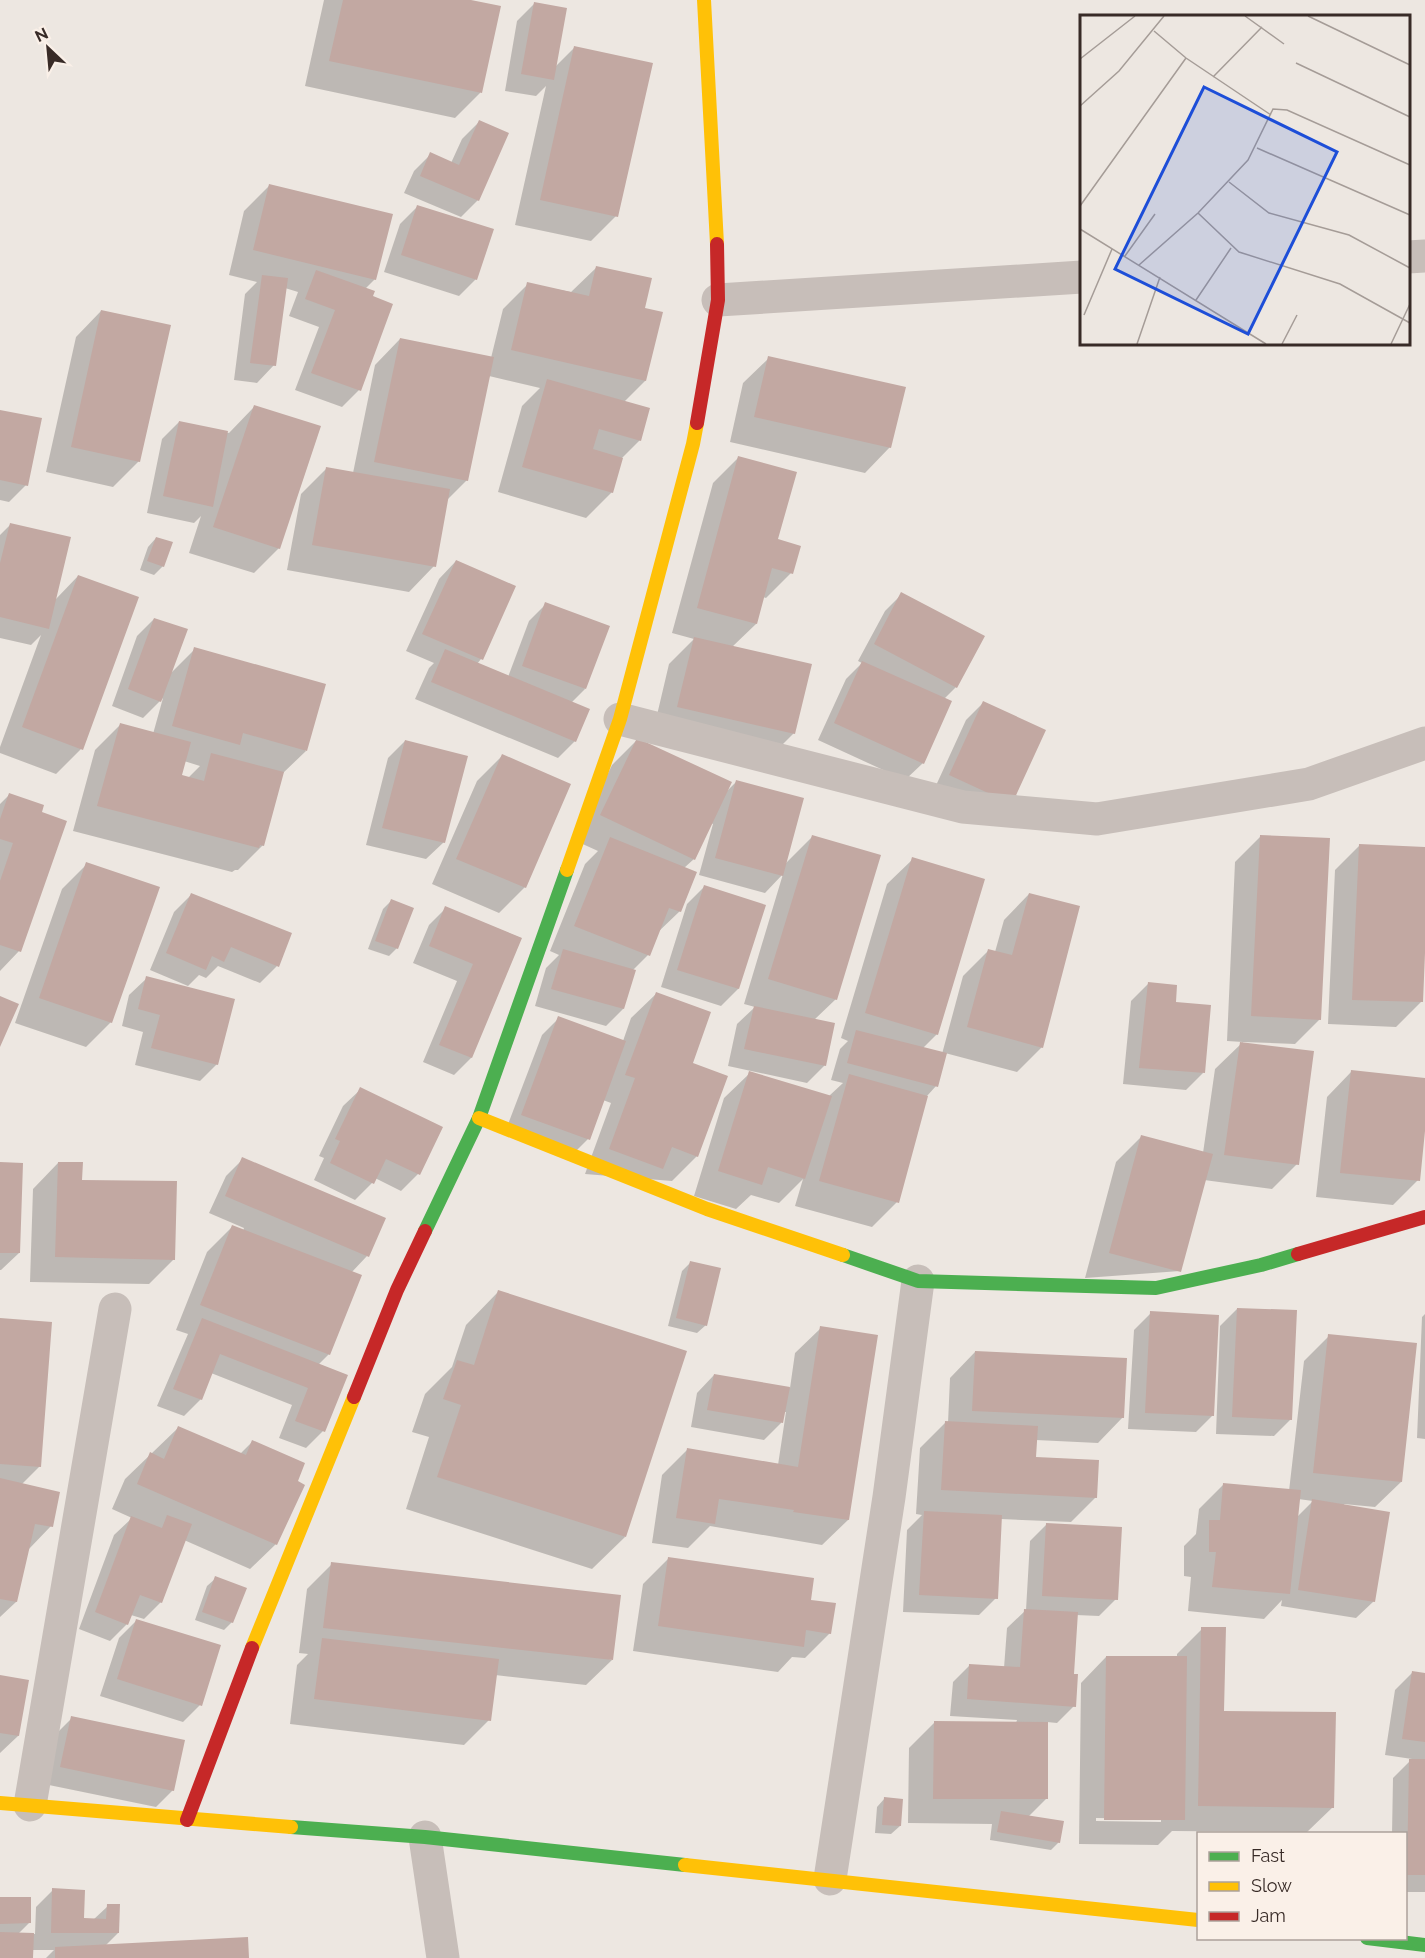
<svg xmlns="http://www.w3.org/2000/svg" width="1425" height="1958" font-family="Raleway,sans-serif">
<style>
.shadow{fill:#0003;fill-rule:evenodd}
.building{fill:#c2a8a2}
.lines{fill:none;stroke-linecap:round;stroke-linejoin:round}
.street{stroke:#c7beb9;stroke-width:33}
.fast{stroke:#4caf50;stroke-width:14}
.slow{stroke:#ffc107;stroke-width:14}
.jam{stroke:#c62828;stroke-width:14}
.inset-road{fill:none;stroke:#a59c97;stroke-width:1.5}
.view{fill:#1d4ed8;fill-opacity:0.15;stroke:#1d4ed8;stroke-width:3}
.inset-edge{fill:none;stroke:#382b27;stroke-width:3}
</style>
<rect width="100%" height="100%" fill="#ede7e1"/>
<!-- shadow -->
<path class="shadow" d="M324,0h140l35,8 -19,85 -25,25 -150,-32z
M534,4l21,63 19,-19 42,168 -25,25 -76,-16 31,-139 -10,10 -31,-5 12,-70z
M479,122l-1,78 -17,17 -57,-24 10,-22 17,-17 20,9 11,-24z
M270,185l105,94 -10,10 6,8 -12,93 -17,17 -47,-17 24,-63 -30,-11 9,-24 -13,-4 -11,77 -17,18 -23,-3 11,-86 12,-12 -28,-7 15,-64z
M417,207l59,72 -17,17 -75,-24 16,-48z
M597,267l46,42 2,72 -21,21 16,38 -19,19 -9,33 -26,26 -88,-26 24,-86 18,-18 -51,-12 -22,104 -20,20 -13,66 -25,26 -122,-22 14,-76 25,-25 27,4 22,-108 25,-26 91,19 12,-49 25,-25 43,8z
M101,311l38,150 -26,26 -67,-15 30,-135z
M769,358l121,89 -25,26 -135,-31 13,-59z
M254,407l25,141 -25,25 -65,-20 12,-37 -7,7 -47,-10 15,-74 17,-17 50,11z
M0,411l26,74 -17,17 -9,-2z
M738,458l53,115 -25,25 -3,-1 -7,27 -24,23 62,86 -26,26 -115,-27 16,-68 25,-25 -22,-6 41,-150z
M10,525l45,75 23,-24 3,173 -25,25 -56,-21v-6l41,-112 -10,10 -31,-7v-103z
M156,538l15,5 -8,23 -9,9 -14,-5 8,-23z
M456,561l25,98 -4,5 31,13 21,-56 17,-17 39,85 -14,14 4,38 -17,17 -143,-59 14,-31 5,-5 -28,-12 33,-72z
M902,594l54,93 -12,12 -21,64 -18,17 -87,-40 28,-61 16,-16 -4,-2 27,-50z
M154,619l16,55 25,-25 111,102 -24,23 -19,71 -25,25h-3l-3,2 -159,-41 22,-81 25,-25 33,9 10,-36 -20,20 -31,-12 25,-70zM184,761l16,5 -12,12 -8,-2z
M983,703l27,100 -77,-11 33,-72z
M637,740l89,52 10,-10 49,82 27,-27 24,162 -22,21 11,45 -18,18 -79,-17 9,-42 18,-17 -11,-3 39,-130 -18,19 -66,-18 14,-51 -2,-1 -17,36 -10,9 -4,43 -24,23 -8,21 -16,16h2l-11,38 -17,17 -71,-20 11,-38 13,-13 -9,-4 35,-87 13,-13 -22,-10 36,-76z
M405,741l39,101 -18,17 -60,-14 22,-87z
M502,756l23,131 -26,26 -67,-29 45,-103z
M9,795l33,11 -23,145 -19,20v-167z
M1260,837l60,182 -25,25 -52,-2v2l54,120 -25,25 -68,-9 -24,91 -95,7 31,-116 25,-25 62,16 12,-84 28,-27 -16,-1 8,-179z
M1360,845l65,3v73l-4,81 -25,25 -68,-3 7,-154z
M913,859l24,175 -15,15 20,5 21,-78 26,-26 6,2 9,-32 25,-26 13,153 -25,25 -72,-19 -9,33 -9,10 -30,106 -25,25 -77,-21 8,-27 -24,24 -28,-8 -15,14 -42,-13 30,-98 26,-25 79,23 14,-13 -12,-3 9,-31 8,-8 -7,-3 46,-154z
M87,864l24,158 -25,25 -71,-24 47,-134z
M704,887l60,19 -26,83 -17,17 -60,-19 26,-83z
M191,895l86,71 -17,17 -42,-17 -12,12 -7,-3 -11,11 -38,-16 24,-58z
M391,901l6,47 -8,8 -21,-7 15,-40z
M446,908l75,30 -50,120 -17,17 -31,-13 34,-81 -44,-18 16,-38z
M147,978l70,86 -17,17 -65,-16 8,-33 -21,-6 7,-31z
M1148,984l26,19 29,70 -17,17 -63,-6 8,-83z
M657,993l34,71 6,92 -25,25 -87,-7 26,-71 -8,-3 -15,39 -17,17 -66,-24 37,-97 17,-17 64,23 8,-23z
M1352,1071l73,8v39l-7,62 -25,25 -77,-8 11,-100z
M361,1089l80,39 -23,46 -17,17 -26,-13 -3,5 -17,17 -41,-20 10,-22 -5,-2 24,-50z
M243,1159l124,97 -16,17 -22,81 -11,11 5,66 -17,17 -27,-10 13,-33 -81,-32 -10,26 -17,17 -27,-10 31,-72 -12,-4 31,-78 25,-25 11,4 1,-3 -35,-15 17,-37z
M58,1163l116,96 -25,25 -119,-2 3,-93z
M0,1164l19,89 -18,17h-1z
M691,1262l15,63 -9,8 -29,-7 14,-55z
M498,1292l127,245 -33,32 -186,-60 23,-72 -17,-5 13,-38 27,-27 14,-42z
M1237,1309l54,110 -17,17 -58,-2 4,-108z
M1151,1313l62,102 -17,17 -68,-3 6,-99z
M1425,1314v125l-8,-1 5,-121z
M0,1320l40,146 -19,19 30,41 -23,24 -12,52 -16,15z
M821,1328l27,192 -26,25 -112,-19 -22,22 -36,-5 10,-68 25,-25 91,15 8,-53h-2l-3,11 -17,17 -73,-13 6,-34 17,-18 76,13 5,-35z
M1329,1336l72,146 -26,25 -31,-3 30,97 -18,17 -75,-12 1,-6 -18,19 -76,-8 3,-34 -7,-1v-30l12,-12 3,-25 25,-25 65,7 15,-130zM1298,1499l15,2 -16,16z
M975,1352l148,65 -25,26 -62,-3 -1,19 61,38 -25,25 -70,-3 -5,79 -17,17 -76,-3 4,-82 15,-15 -6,-1 4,-66 25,-25h3l2,-45z
M178,1428l62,26 12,-12 24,102 -26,25 -66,-29 -23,62 -17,17 -13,-4 -4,9 -17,17 -31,-12 35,-94 18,-17 -20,-9 13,-30z
M1047,1524l69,75 -17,17 -23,-1 -4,60 2,31 -17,17 -10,-1 -1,77 -18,18 31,25 -8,8 -61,-10 2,-16 -84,-1 1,-75 25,-25h82l1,-3 -67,-4 3,-34 17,-17 34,3 3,-40 19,-18 4,-69z
M668,1559l141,42 21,32 -25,25 -13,-1 -14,15 -145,-21 10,-67z
M332,1564l280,96 -26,25 -91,-10 -6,45 -25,25 -174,-21 7,-59 11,-11 -9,-1 8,-64z
M216,1578l16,44 -8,8 -29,-10 12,-34z
M136,1621l64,84 -17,17 -83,-26 19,-58z
M1202,1629l21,83 110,95 -26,25 -135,-1 -14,14 -79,-1 2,-161 25,-26 71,1v-4zM1096,1818l65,1v3l-65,-1z
M1412,1673l13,2v217h-19v-58h-14l1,-56 19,-19 -27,-4 10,-65z
M0,1676l18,60 -18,17z
M72,1718l101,72 -17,17 -112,-23 11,-49z
M885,1798l15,28 -9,8 -16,-1 2,-26z
M53,1890l30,30h10l15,-14 10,27 -13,13 143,12h-202l8,-8h-22l-1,8h-31v-59l29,24 -11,11h17l1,-27z"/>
<!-- building -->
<path class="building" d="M343,0h128l30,6 -19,87 -153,-32z
M534,2l33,6 -13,72 -33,-6z
M574,46l79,17 -35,154 -78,-17z
M479,120l30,13 -30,68 -59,-25 10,-24 29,13z
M269,184l124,30 -17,66 -123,-30z
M417,205l77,24 -17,51 -76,-25z
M596,266l56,12 -7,30 18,4 -17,69 -135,-31 16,-68 62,14z
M316,270l59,21 -2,5 20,8 -32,87 -50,-18 24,-63 -30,-11z
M262,275l26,3 -12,88 -26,-3z
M101,310l70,15 -31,137 -69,-15z
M400,338l94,19 -26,124 -94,-19z
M768,356l138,31 -15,61 -137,-31z
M547,379l103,29 -9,33 -42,-12 -6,20 30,9 -10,35 -91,-26z
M254,405l67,21 -41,123 -67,-22z
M0,410l42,8 -14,68 -28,-6z
M179,421l49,10 -15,76 -50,-11z
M738,456l59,16 -19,67 23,7 -8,28 -21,-6 -15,56 -60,-16z
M326,467l124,22 -14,78 -124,-22z
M10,523l61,14 -22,92 -49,-12v-54z
M156,537l17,5 -9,25 -17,-6z
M456,560l60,26 -33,74 -61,-26z
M78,575l61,22 -56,153 -61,-23z
M901,592l84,44 -28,52 -83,-44z
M545,602l65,24 -24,63 -64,-23z
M154,618l34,11 -27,73 -33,-13z
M694,637l118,27 -17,70 -118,-27z
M194,647l132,37 -19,67 -64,-18 -3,12 -68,-19z
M445,649l145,60 -14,33 -145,-60z
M862,661l90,40 -28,63 -90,-41z
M983,701l63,29 -34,74 -63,-29z
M120,723l71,19 -9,33 22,6 7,-28 73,19 -20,74 -4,-1 -1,3 -162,-42z
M637,738l95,44 -37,78 -95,-45z
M405,740l63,16 -23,87 -63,-15z
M502,754l69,30 -45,104 -70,-29z
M736,780l68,18 -21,78 -68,-18z
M9,793l35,12 -2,7 25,9 -46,131 -21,-7v-64l13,-38 -13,-4v-20z
M812,835l69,20 -44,145 -69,-21z
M1260,835l70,3 -9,182 -70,-4z
M610,837l87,35 -16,40 -12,-4 -19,48 -76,-30z
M1359,844l66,3v106l-2,49 -71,-2z
M912,857l73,22 -47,156 -73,-22z
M86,862l74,25 -48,136 -73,-25z
M704,885l62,20 -27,84 -62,-19z
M191,893l101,40 -13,34 -48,-20 -7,15 -12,-6 -6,14 -40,-17z
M1029,893l51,13 -37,142 -76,-21 21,-78 24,6z
M391,899l23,9 -16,41 -23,-8z
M445,906l77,32 -50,120 -33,-13 34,-81 -44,-18z
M563,949l73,21 -12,39 -73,-20z
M146,976l89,23 -17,66 -67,-17 9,-33 -22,-6z
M1148,982l29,3 -1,17 35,3 -6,68 -66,-5z
M656,992l55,20 -18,51 35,13 -30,81 -26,-10 -9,22 -54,-20 26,-71 -10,-3z
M0,996l19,8 -19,43z
M754,1006l81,17 -9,43 -82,-17z
M558,1016l68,25 -36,99 -69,-25z
M856,1030l91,23 -9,34 -91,-24z
M1240,1042l74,9 -15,114 -75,-10z
M1351,1070l74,8v53l-5,50 -80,-8z
M749,1071l83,25 -27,83 -37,-12 -6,18 -44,-14z
M849,1074l79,22 -29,107 -80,-22z
M360,1087l83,40 -23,48 -34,-16 -12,25 -44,-21 10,-22 -5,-2z
M1141,1135l72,19 -32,118 -72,-19z
M242,1157l144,61 -17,39 -144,-61z
M0,1162l23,1 -3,90h-20z
M58,1162h25l-1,18 95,1 -2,79 -120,-3z
M232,1225l130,50 -32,80 -130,-50z
M690,1261l31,7 -14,58 -31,-8z
M498,1290l189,61 -61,186 -189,-60 24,-72 -18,-6 14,-39 17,5z
M1237,1308l60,2 -5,110 -60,-3z
M1150,1311l69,4 -5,101 -69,-3z
M0,1318l52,4 -11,145 -41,-3z
M202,1318l146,57 -23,57 -30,-11 13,-33 -88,-34 -18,46 -29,-11z
M820,1326l58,9 -29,185 -56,-8 1,-2 -75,-11 -4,25 -39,-6 11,-70 111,19z
M1328,1334l89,9 -15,139 -89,-9z
M975,1351l152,7 -3,60 -152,-7z
M714,1374l76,13 -7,36 -76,-13z
M945,1421l93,5 -2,31 63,3 -2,38 -156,-8z
M178,1426l68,29 6,-15 53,23 -7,18 7,4 -28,60 -140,-61 13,-32 14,7z
M0,1478l60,14 -7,35 -18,-3 -18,78 -17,-3z
M1223,1483l78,7 -11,104 -78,-7 4,-35h-7v-32h11z
M1312,1499l78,13 -15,90 -77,-12z
M924,1511l78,4 -4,84 -79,-4z
M167,1515l25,9 -30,79 -22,-8 -12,30 -33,-13 36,-96 31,12z
M1046,1523l76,4 -4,73 -76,-4z
M668,1557l146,21 -3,22 25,3 -5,31 -25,-4 -2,17 -146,-21z
M331,1562l290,33 -8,65 -290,-32z
M215,1576l32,12 -14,35 -31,-11z
M1024,1609l54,3 -4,62h4l-2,33 -109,-8 2,-35 51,3z
M136,1619l85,26 -19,61 -85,-27z
M1201,1627h25l-2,84 112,1 -2,96 -136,-2z
M322,1638l177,21 -8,62 -177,-22z
M1106,1656h81l-2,164h-81z
M1412,1671l13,2v69l-23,-3z
M0,1675l29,5 -10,56 -19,-3z
M71,1716l114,24 -11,51 -114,-24z
M934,1721l114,1v77h-115z
M1409,1759h16v116h-18z
M884,1797l19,2 -2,27 -19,-1z
M1001,1811l63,10 -4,22 -63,-11z
M52,1888l33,2 -1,28 22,1 1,-15h13l-1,29h-68z
M0,1897h31v26l-31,1z
M0,1932l34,1 -1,25h-33z
M248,1937l1,21h-194v-11z"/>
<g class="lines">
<!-- street -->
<path class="street" d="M1408,257l17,-1
M718,300l364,-23
M620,719l343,88 134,12 212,-35 116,-41
M30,1805l85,-496
M425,1837l18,121
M830,1879l59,-382 29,-216"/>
<!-- fast -->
<path class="fast" d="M425,1231l54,-113 88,-248
M843,1255l75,26 238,7 105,-23 37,-11
M291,1827l134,10 260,28
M1367,1938l58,7"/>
<!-- slow -->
<path class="slow" d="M704,0l13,244
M567,870l53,-151 73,-275 4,-21
M479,1118l228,91 136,46
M252,1648l102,-251
M0,1803l291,24
M685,1865l513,55"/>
<!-- jam -->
<path class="jam" d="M697,423l21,-123 -1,-56
M1298,1254l127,-37
M354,1397l43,-107 28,-59
M187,1820l65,-172"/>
</g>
<!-- overview -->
<g transform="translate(1080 15)">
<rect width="330" height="330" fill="#ede7e1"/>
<path class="inset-road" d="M165,1l39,28M228,1l102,49M74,16l32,27 85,57M0,44l55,-43M216,48l114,54M133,62l49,-50M0,91l39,-35 45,-55M177,133l153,67M149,167l40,31 80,22 61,33M0,191l106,-148M118,198l41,39 101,32 70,39M0,214l186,115M45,241l30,-42M59,250l59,-52 50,-53 25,-51 14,1 123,55M116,285l35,-52M4,300l28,-66M57,329l23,-67M202,329l15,-29M311,329l19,-40"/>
<path class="view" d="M124,72l133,65 -89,182 -133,-65z"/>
<rect width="330" height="330" class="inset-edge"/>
</g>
<!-- legend -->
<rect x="1197" y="1832" width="210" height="108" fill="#faf0e8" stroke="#aca19b" stroke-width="1.5"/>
<rect x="1209" y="1852" width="30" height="9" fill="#4caf50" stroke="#aca19b" stroke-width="1.5"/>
<text x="1251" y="1862" font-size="18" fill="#382b27">Fast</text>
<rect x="1209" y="1882" width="30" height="9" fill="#ffc107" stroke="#aca19b" stroke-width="1.5"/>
<text x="1251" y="1892" font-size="18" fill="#382b27">Slow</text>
<rect x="1209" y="1912" width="30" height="9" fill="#c62828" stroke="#aca19b" stroke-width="1.5"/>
<text x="1251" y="1922" font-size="18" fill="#382b27">Jam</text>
<!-- north arrow -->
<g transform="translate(48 48) rotate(334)" stroke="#faf0e8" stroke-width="4.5" paint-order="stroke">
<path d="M0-4.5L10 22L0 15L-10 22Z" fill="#382b27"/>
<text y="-9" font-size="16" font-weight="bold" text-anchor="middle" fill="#382b27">N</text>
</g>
</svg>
